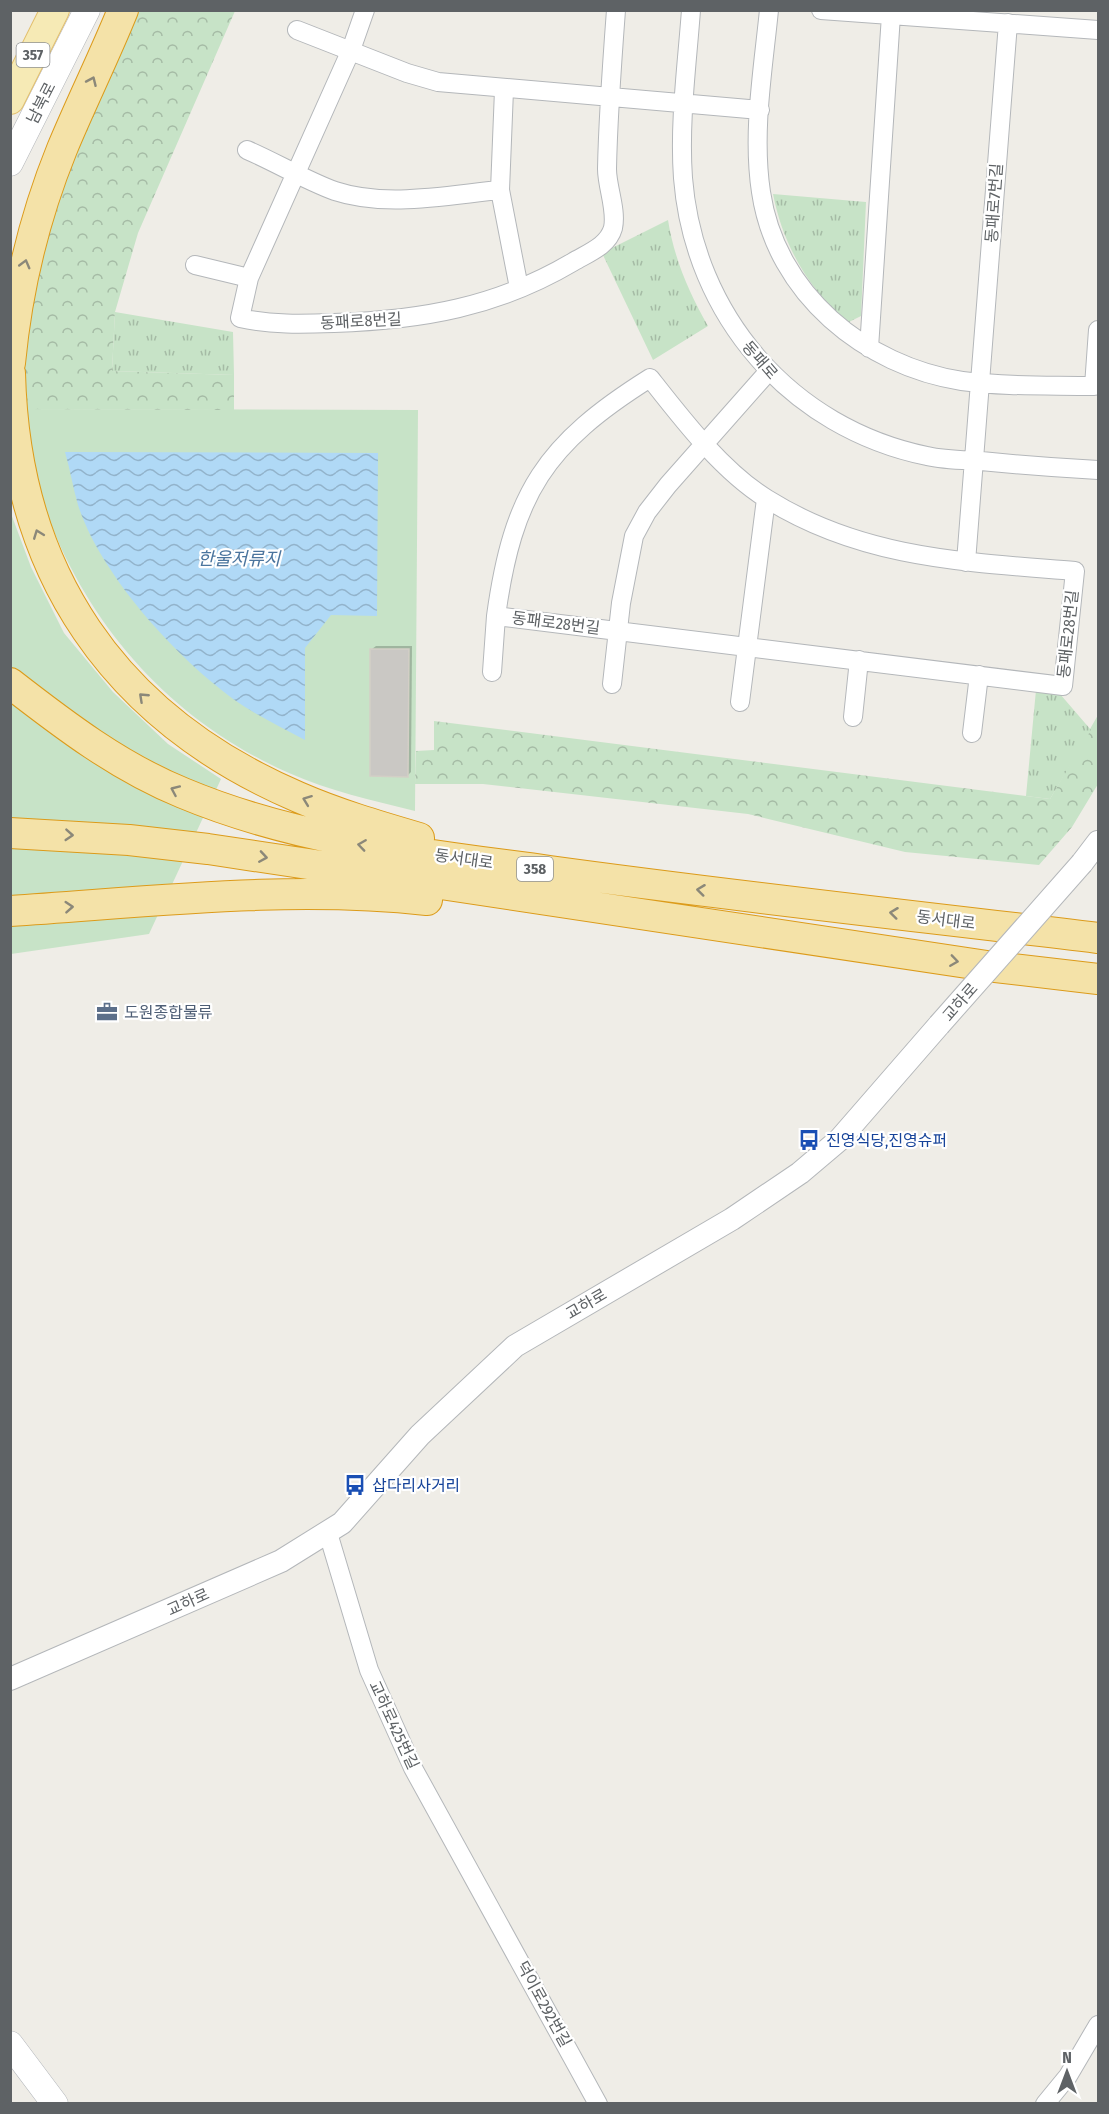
<svg xmlns="http://www.w3.org/2000/svg" width="1109" height="2114" font-family="'Fira Sans Condensed','Noto Sans KR',sans-serif">
<style>
.grass{fill:#c7e3c7}
.forest{fill:url(#forest-crowns)}
.park{fill:url(#park-tufts)}
.water{fill:url(#water-waves)}
.shadow{fill:#0003}
.building{fill:#cac8c4;stroke:#d3cfc6;stroke-width:1.5}
.lines{fill:none;stroke-linecap:round;stroke-linejoin:round}
.minor-casing{stroke:#b4b7ba;stroke-width:20}
.tertiary-casing{stroke:#b4b7ba;stroke-width:24}
.secondary-casing{stroke:#b3b6ba;stroke-width:27}
.primary-casing{stroke:#e2bf6d;stroke-width:30}
.trunk-casing{stroke:#dc9b1a;stroke-width:32}
.minor{stroke:#fff;stroke-width:18}
.tertiary{stroke:#fff;stroke-width:22}
.secondary{stroke:#fff;stroke-width:26}
.primary{stroke:#f6eab5;stroke-width:28}
.trunk{stroke:#f4e2a8;stroke-width:30}
.tertiary-bridge-casing{stroke:#b4b7ba;stroke-width:24;stroke-linecap:butt}
.tertiary-bridge{stroke:#fff;stroke-width:22}
.oneway{stroke:#8b8879}
.labels{text-anchor:middle;dominant-baseline:central;stroke-width:4.5;stroke-linejoin:round;paint-order:stroke}
.shield{fill:#fff;stroke:#8e9193;stroke-width:1.5}
.shield-label{font-size:15px;font-weight:bold;fill:#5e6265}
.street-label{font-size:16px;fill:#5e6265;stroke:#fff}
.service-label{font-size:16px;fill:#4e5e75;stroke:#fff;text-anchor:start}
.transit-label{font-size:16px;fill:#164399;stroke:#fff;text-anchor:start}
.water-label{font-size:18px;font-style:italic;fill:#4b759e;stroke:#fff}
</style>
<defs>
<pattern id="forest-crowns" width="20" height="18" patternUnits="userSpaceOnUse" patternTransform="scale(1.5)"><rect width="20" height="18" fill="#c7e3c7"/><path d="M2 6a3 3 0 1 1 6 0M12 15a3 3 0 1 1 6 0" fill="none" stroke="#a5bba5"/></pattern>
<pattern id="park-tufts" width="24" height="20" patternUnits="userSpaceOnUse" patternTransform="scale(1.5)"><rect width="24" height="20" fill="#c7e3c7"/><path d="M3 7l-1-3M5 7V3M7 7l1-3M15 17l-1-3M17 17v-4M19 17l1-3" fill="none" stroke="#a5bba5"/></pattern>
<pattern id="water-waves" width="16" height="10" patternUnits="userSpaceOnUse" patternTransform="scale(1.5)"><rect width="16" height="10" fill="#b0d9f6"/><path d="M0 5q4-4 8 0t8 0" fill="none" stroke="#92b3cb"/></pattern>
</defs>
<rect width="100%" height="100%" fill="#efede7"/>
<!-- grass -->
<path class="grass" d="M23,409l395,1 -3,401c-43,-11 -86,-20 -126,-38 -125,-55 -212,-159 -252,-288 -8,-24 -10,-51 -14,-76z
M10,511l21,56 33,66 49,59 55,52 53,35 -72,155 -138,20z"/>
<!-- forest -->
<path class="forest" d="M136,11h99l-97,222 -23,79 -3,59 122,4v35l-211,-1c0,-18 -1,-37 1,-55 13,-121 65,-232 112,-343z
M1098,715v69l-26,43 -33,38 -134,-13 -157,-38 -265,-30h-68l1,-33 18,-1v-29l616,78z"/>
<!-- park -->
<path class="park" d="M773,194l93,8 -5,114 -14,7c-39,-35 -64,-78 -74,-129z
M668,220c6,38 21,73 40,106l-55,34 -51,-107z
M115,312l118,20 1,43 -122,-4z
M1036,690l24,4 31,36 -41,69 -24,-3z"/>
<!-- water -->
<path class="water" d="M65,452l313,1 -1,163 -46,-1 -26,33v92c-20,-11 -41,-21 -60,-33 -62,-41 -144,-130 -167,-202 -5,-17 -8,-36 -13,-53z"/>
<!-- shadow -->
<path class="shadow" d="M376,646h36l-1,126 -3,3 -36,-126z"/>
<!-- building -->
<path class="building" d="M370,649h39l-1,128 -38,-1z"/>
<g class="lines">
<defs>
<path id="minor" d="M365,10l-14,40 -102,228 -9,40c31,7 62,6 94,5 88,-3 163,-16 239,-61 15,-9 35,-16 40,-34 4,-18 -6,-41 -6,-59 1,-53 5,-106 9,-159
M691,10c-4,55 -12,113 -8,168 11,138 108,250 244,278 17,4 36,4 54,5 39,4 78,7 117,9
M769,10c-6,60 -17,123 -8,182 15,102 104,174 201,189 43,6 89,4 132,5l4,-56
M821,10l277,20
M297,30l110,43 31,9 322,28
M504,90l-4,100 19,98
M247,150c28,12 60,31 88,41 51,17 113,4 165,-1
M195,265l54,13
M869,348l22,-333
M650,378c33,42 72,93 117,121 96,60 199,63 308,72l-12,115 -567,-70c17,-123 49,-172 154,-238z
M966,562l42,-539
M492,672l4,-56
M612,684l9,-81 13,-67 13,-24 21,-27 100,-113
M740,702l26,-203
M853,717l6,-57
M972,733l7,-58
M328,1533l41,137 44,98 185,336
M1045,2104l23,-28 30,-51"/>
<path id="tertiary" d="M1082,863l16,-21
M10,1679l271,-118 61,-38 78,-88 95,-89 217,-127 68,-46 39,-33 100,-115"/>
<path id="secondary" d="M10,163l77,-153
M10,2044l45,60"/>
<path id="primary" d="M10,100l45,-90"/>
<path id="trunk" d="M10,363c7,-73 24,-145 52,-214 19,-46 42,-92 61,-139
M10,373c5,200 104,345 288,424 39,17 80,29 121,41
M10,683c54,42 109,84 173,110 117,49 242,61 367,78 182,25 366,45 548,67
M10,833l119,7 79,9 779,117 111,13
M10,911c139,-9 278,-26 417,-11"/>
</defs>
<!-- minor casing -->
<use href="#minor" class="minor-casing"/>
<!-- tertiary casing -->
<use href="#tertiary" class="tertiary-casing"/>
<!-- secondary casing -->
<use href="#secondary" class="secondary-casing"/>
<!-- primary casing -->
<use href="#primary" class="primary-casing"/>
<!-- trunk casing -->
<use href="#trunk" class="trunk-casing"/>
<!-- minor -->
<use href="#minor" class="minor"/>
<!-- tertiary -->
<use href="#tertiary" class="tertiary"/>
<!-- secondary -->
<use href="#secondary" class="secondary"/>
<!-- primary -->
<use href="#primary" class="primary"/>
<!-- trunk -->
<use href="#trunk" class="trunk"/>
<defs>
<path id="tertiary-bridge" d="M939,1025l143,-162"/>
</defs>
<!-- tertiary-bridge casing -->
<use href="#tertiary-bridge" class="tertiary-bridge-casing"/>
<!-- tertiary-bridge -->
<use href="#tertiary-bridge" class="tertiary-bridge"/>
</g>
<!-- one-way arrows -->
<defs><path id="oneway-chevron" d="M-2-3.5L2.5 0L-2 3.5" fill="none" stroke-width="1.6" stroke-linecap="round" stroke-linejoin="round" transform="scale(1.5)"/></defs>
<g class="oneway">
<use href="#oneway-chevron" transform="translate(92 81) rotate(-66)"/>
<use href="#oneway-chevron" transform="translate(25 264) rotate(-75)"/>
<use href="#oneway-chevron" transform="translate(38 534) rotate(-111)"/>
<use href="#oneway-chevron" transform="translate(143 697) rotate(-137)"/>
<use href="#oneway-chevron" transform="translate(175 790) rotate(-156)"/>
<use href="#oneway-chevron" transform="translate(307 800) rotate(-159)"/>
<use href="#oneway-chevron" transform="translate(69 835) rotate(4)"/>
<use href="#oneway-chevron" transform="translate(362 845) rotate(-172)"/>
<use href="#oneway-chevron" transform="translate(263 857) rotate(9)"/>
<use href="#oneway-chevron" transform="translate(701 890) rotate(-173)"/>
<use href="#oneway-chevron" transform="translate(69 907) rotate(-4)"/>
<use href="#oneway-chevron" transform="translate(894 913) rotate(-173)"/>
<use href="#oneway-chevron" transform="translate(954 961) rotate(8)"/>
</g>
<!-- icons -->
<defs>
<symbol id="office-bare" viewBox="-9 -9 18 18"><path d="M-6-3h4V-5.5h4V-3h4V5H-6ZM-1-4.5V-3h2v-1.5ZM-6 0V1H6V0Z" fill="#5c6f8a" stroke="#fff" stroke-width="2.5" paint-order="stroke"/></symbol>
<symbol id="bus-bare" viewBox="-9 -9 18 18"><path d="M-5-6H5V4H4V6H2V4H-2V6H-4V4H-5ZM-3.5-4V0h7V-4ZM-3.5 1.2v1.5H-2V1.2ZM2 1.2v1.5H3.5V1.2Z" fill="#1a4fb4" stroke="#fff" stroke-width="2.5" paint-order="stroke"/></symbol>
</defs>
<g fill-rule="evenodd">
<use href="#office-bare" x="92" y="997" width="30" height="30"/>
<use href="#bus-bare" x="794" y="1125" width="30" height="30"/>
<use href="#bus-bare" x="340" y="1470" width="30" height="30"/>
</g>
<g class="labels">
<!-- shield labels -->
<g class="shield">
<rect x="16.5" y="43" width="33" height="24" rx="4.5"/>
<rect x="517" y="857" width="36" height="24" rx="4.5"/>
</g>
<g class="shield-label">
<text x="33" y="55">357</text>
<text x="535" y="869">358</text>
</g>
<!-- street labels -->
<g class="street-label">
<text transform="translate(41 103) rotate(-63)">남북로</text>
<text transform="translate(994 203) rotate(-86)">동패로7번길</text>
<text transform="translate(361 321) rotate(-3)">동패로8번길</text>
<text transform="translate(760 360) rotate(49)">동패로</text>
<text transform="translate(556 623) rotate(7)">동패로28번길</text>
<text transform="translate(1068 634) rotate(-84)">동패로28번길</text>
<text transform="translate(464 859) rotate(8)">동서대로</text>
<text transform="translate(946 920) rotate(7)">동서대로</text>
<text transform="translate(960 1002) rotate(-49)">교하로</text>
<text transform="translate(586 1304) rotate(-30)">교하로</text>
<text transform="translate(188 1602) rotate(-24)">교하로</text>
<text transform="translate(394 1725) rotate(65)">교하로425번길</text>
<text transform="translate(544 2004) rotate(61)">덕이로292번길</text>
</g>
<!-- service labels -->
<g class="service-label">
<text x="124" y="1012">도원종합물류</text>
</g>
<!-- transit labels -->
<g class="transit-label">
<text x="826" y="1140">진영식당,진영슈퍼</text>
<text x="372" y="1485">삽다리사거리</text>
</g>
<!-- water labels -->
<g class="water-label">
<text x="239" y="559">한울저류지</text>
</g>
</g>
<!-- border -->
<rect width="1109" height="2114" fill="none" stroke="#5e6265" stroke-width="24"/>
<!-- north arrow -->
<g transform="translate(1067 2072)" stroke="#ffffff" stroke-width="4.5" paint-order="stroke">
<path d="M0-4.5L10 22L0 15L-10 22Z" fill="#5e6265"/>
<text y="-9" font-size="16" font-weight="bold" text-anchor="middle" fill="#5e6265">N</text>
</g>
</svg>
